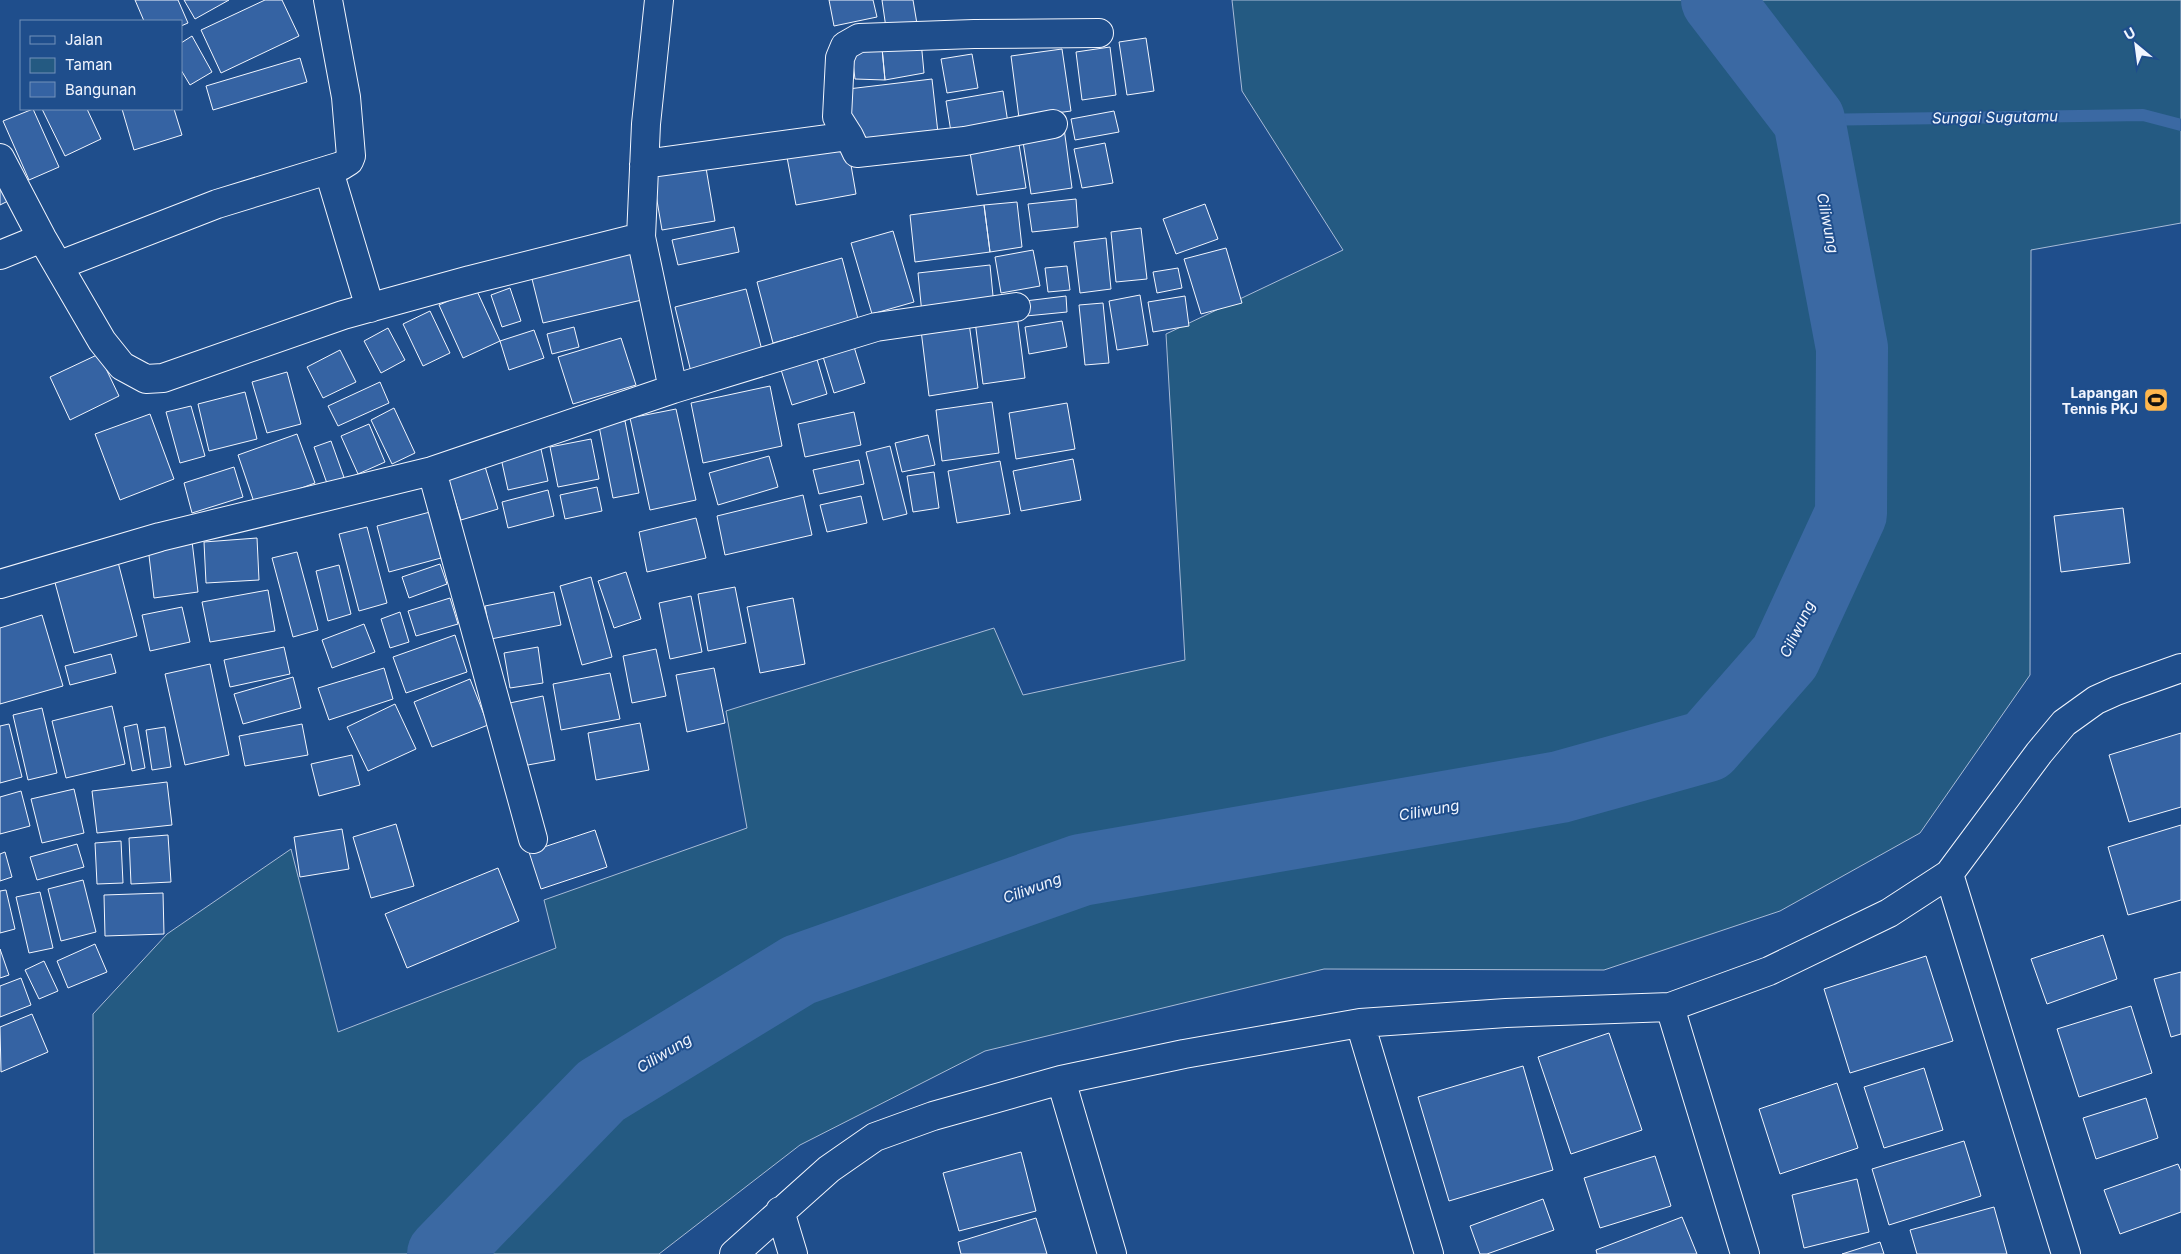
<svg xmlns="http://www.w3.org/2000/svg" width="2181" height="1254" font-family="Inter,sans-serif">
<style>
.green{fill:#245a82;stroke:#a8bbd7}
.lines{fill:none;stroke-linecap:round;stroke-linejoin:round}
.stream{stroke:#3b69a3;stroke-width:12}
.river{stroke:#3b69a3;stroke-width:72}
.building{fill:#3563a3;stroke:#f2f6ff}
.minor-casing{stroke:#f2f6ff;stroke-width:30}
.minor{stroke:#1f4e8c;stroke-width:28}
.labels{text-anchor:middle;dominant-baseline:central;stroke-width:4;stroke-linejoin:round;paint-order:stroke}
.poi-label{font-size:14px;font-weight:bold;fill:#f2f6ff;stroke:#1f4e8c;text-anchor:end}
.water-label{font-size:15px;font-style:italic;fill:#f2f6ff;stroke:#1f4e8c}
</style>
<rect width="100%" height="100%" fill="#1f4e8c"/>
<!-- green -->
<path class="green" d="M1232,0h949v223l-150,27 -1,425 -110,158 -140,78 -176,59 -280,-1 -339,82 -185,94 -141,109h-565l-1,-240 74,-80 124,-85 47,183 218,-84 -12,-48 203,-72 -21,-117 268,-83 29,67 162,-35 -19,-326 177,-84 -101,-159z"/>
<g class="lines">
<!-- stream -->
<path class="stream" d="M1809,120l334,-5 38,10"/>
<!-- river -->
<path class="river" d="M443,1254l158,-163 198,-121 282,-100 479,-83 147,-41 78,-89 66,-143 1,-166 -43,-228 -92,-120"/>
</g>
<!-- building -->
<path class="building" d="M135,0h43l10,23 -7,3v-5h-37z
M184,0h45l-34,19z
M265,0h17l17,36 -78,37 -20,-43z
M829,0h44l4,17 -43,9z
M882,0h31l4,24 -31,4z
M192,36l20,36 -22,13 -9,-15v-27z
M1146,38l8,53 -27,4 -8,-53z
M921,41l3,32 -39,7 -3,-32z
M851,47l31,1 3,32 -30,-1z
M1110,47l6,48 -34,5 -6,-48z
M1062,49l9,62 -52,7 -8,-62z
M972,54l6,34 -31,5 -6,-34z
M300,58l7,24 -94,28 -7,-24z
M932,79l6,54 -85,9 -5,-53z
M1003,91l5,32 -57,9 -5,-31z
M33,109l26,58 -30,13 -26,-59z
M42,109h45l14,30 -36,17z
M122,109h52l8,26 -48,15z
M1114,111l5,21 -44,8 -4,-21z
M1064,128l8,60 -41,6 -9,-59z
M1018,138l8,50 -49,7 -8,-49z
M847,142l9,52 -60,11 -10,-53z
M1105,143l8,40 -31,5 -8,-39z
M705,162l10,59 -53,9 -10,-59z
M0,182l8,19 -8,4z
M1076,199l2,28 -46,5 -4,-28z
M1017,202l5,45 -32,5 -6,-47z
M1205,204l13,35 -42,15 -13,-35z
M984,205l6,47 -75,10 -5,-47z
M734,227l5,25 -61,13 -6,-25z
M1141,228l6,51 -31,3 -5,-50z
M893,231l21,71 -42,12 -21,-71z
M1106,238l5,51 -31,4 -6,-51z
M1226,248l16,55 -41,11 -17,-55z
M634,250l12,49 -103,24 -12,-48z
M1033,250l7,36 -39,7 -6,-36z
M842,258l16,61 -85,24 -16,-61z
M990,265l4,41 -72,8 -4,-41z
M1067,266l3,24 -22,2 -3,-24z
M1178,268l4,20 -25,5 -4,-21z
M510,288l11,33 -19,6 -11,-32z
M476,289l24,52 -37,17 -24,-53z
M746,289l17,65 -72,18 -16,-65z
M1140,295l8,50 -31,5 -8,-49z
M1066,296l1,16 -41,4 -1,-15z
M1185,296l4,30 -36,6 -5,-30z
M1103,303l6,60 -24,2 -6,-60z
M430,311l20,42 -27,13 -20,-42z
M1017,315l8,63 -42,6 -8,-63z
M1062,321l5,26 -38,7 -4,-27z
M969,323l9,65 -49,8 -8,-66z
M574,327l5,20 -27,7 -5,-20z
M388,328l17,32 -24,13 -17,-32z
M534,330l10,28 -35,12 -9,-29z
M621,338l15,47 -63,19 -15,-47z
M852,340l13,43 -31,10 -13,-43z
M814,349l13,45 -35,11 -14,-45z
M340,350l16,32 -33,16 -16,-31z
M99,354l20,42 -49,24 -20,-43z
M287,372l14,52 -34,9 -15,-51z
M380,382l9,21 -51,23 -10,-20z
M770,386l12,60 -79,17 -12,-60z
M245,392l12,47 -48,12 -11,-47z
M992,402l7,51 -57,8 -6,-51z
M1067,403l8,46 -59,10 -7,-46z
M191,406l14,50 -25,7 -14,-51z
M394,408l21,45 -23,11 -21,-44z
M676,409l20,91 -46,10 -20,-92z
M854,412l7,33 -56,12 -7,-33z
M150,414l24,65 -54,21 -25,-66z
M625,421l14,72 -26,5 -14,-72z
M369,424l16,38 -27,12 -17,-38z
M297,434l18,49 -60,22 -17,-50z
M928,435l7,30 -33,7 -7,-29z
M591,439l8,40 -41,8 -8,-40z
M539,440l9,41 -40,9 -9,-41z
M331,441l15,42 -17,6 -15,-42z
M890,446l17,68 -24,6 -17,-68z
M769,456l9,31 -60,18 -9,-32z
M1073,459l8,41 -60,11 -8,-40z
M483,460l15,49 -37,11 -15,-48z
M859,460l5,24 -45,10 -6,-24z
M1000,461l10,53 -53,9 -9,-52z
M234,467l9,30 -51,16 -8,-30z
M934,472l5,36 -26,4 -6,-36z
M597,487l5,24 -37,8 -5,-24z
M548,490l6,26 -46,12 -6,-26z
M803,495l9,40 -87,20 -8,-39z
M861,496l6,27 -40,9 -7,-27z
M2123,508l7,55 -69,9 -7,-56z
M430,512l11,46 -52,14 -12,-46z
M696,518l10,40 -59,14 -8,-40z
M367,527l20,76 -28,8 -20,-77z
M257,538l2,42 -53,3 -2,-41z
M192,541l6,51 -44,6 -6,-51z
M297,552l21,78 -25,7 -21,-79z
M118,562l19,74 -63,17 -20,-74z
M440,564l7,20 -38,14 -7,-21z
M339,565l12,49 -23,7 -12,-50z
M626,572l15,47 -27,9 -16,-47z
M591,577l21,80 -30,8 -22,-79z
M735,587l11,56 -38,8 -10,-57z
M268,590l7,41 -65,11 -8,-40z
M554,592l7,33 -70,14 -6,-33z
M691,596l11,56 -32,7 -11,-56z
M450,598l8,26 -42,12 -8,-25z
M793,598l12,66 -45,9 -13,-66z
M182,607l8,35 -40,9 -8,-36z
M400,612l9,30 -19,6 -9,-29z
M42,615l21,71 -63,18v-76z
M364,624l11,28 -43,16 -10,-28z
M455,635l12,37 -61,21 -13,-36z
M284,647l6,27 -60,13 -6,-27z
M538,647l5,36 -33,5 -6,-35z
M656,649l10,47 -34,7 -9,-47z
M111,654l5,19 -46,12 -5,-19z
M210,664l19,91 -44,10 -20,-91z
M384,668l9,31 -64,21 -11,-32z
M714,668l11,55 -38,9 -11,-57z
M610,673l10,46 -59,11 -8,-46z
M293,677l8,31 -58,16 -9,-30z
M470,679l18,46 -56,22 -18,-45z
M543,696l12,64 -38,7 -12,-63z
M395,704l21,45 -48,22 -21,-44z
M112,706l13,58 -59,14 -14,-57z
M42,708l15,65 -29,7 -15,-65z
M640,723l9,47 -53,10 -8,-47z
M9,724l13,53 -22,6v-57z
M137,724l8,44 -13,3 -8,-44z
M302,724l6,31 -63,11 -6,-30z
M165,727l6,40 -19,3 -6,-40z
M2181,733v74l-52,15 -20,-67z
M352,755l8,30 -41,11 -8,-32z
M167,782l5,43 -75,8 -5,-42z
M74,789l10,44 -42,10 -11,-44z
M21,791l9,35 -30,8v-37z
M396,824l18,62 -43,12 -18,-61z
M2181,825v75l-53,15 -20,-68z
M342,829l7,40 -49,8 -6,-40z
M595,830l12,37 -66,22 -12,-37z
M168,835l3,47 -40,2 -2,-46z
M121,841l2,42 -26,1 -2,-41z
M77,844l7,23 -47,13 -7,-23z
M5,852l7,25 -12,4v-27z
M498,868l21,53 -112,47 -22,-54z
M83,880l13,52 -35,9 -13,-52z
M6,890l9,39 -15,4v-42z
M40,892l13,56 -24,5 -13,-56z
M163,893l1,41 -59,2 -1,-41z
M2103,935l14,44 -70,25 -16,-45z
M95,944l12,28 -39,16 -11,-27z
M0,949l9,26 -9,3z
M1926,956l27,85 -103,32 -26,-84z
M44,961l14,30 -19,8 -14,-29z
M2181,972v62l-10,3 -17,-58z
M21,978l10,27 -31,12v-31z
M2131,1006l21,67 -73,24 -22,-68z
M32,1014l16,38 -47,20 -1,-45z
M1609,1033l33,97 -71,24 -33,-97z
M1523,1066l30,104 -104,31 -31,-104z
M1924,1068l19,62 -59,18 -20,-61z
M1837,1083l21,65 -78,26 -21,-65z
M2146,1098l12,40 -62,21 -13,-41z
M1964,1141l17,55 -92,29 -17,-56z
M1021,1152l15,59 -77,20 -16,-58z
M1655,1156l16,50 -71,22 -16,-50z
M2178,1164l3,7v41l-61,22 -16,-44z
M1857,1179l12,53 -65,16 -12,-53z
M1543,1199l11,31 -67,24h-7l-10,-28z
M1994,1207l13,47h-90l-7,-24z
M1682,1217l15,37h-100l-1,-4z
M1036,1218l11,36h-86l-3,-12z
M1880,1242l4,12h-42z"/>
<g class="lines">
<defs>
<path id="minor" d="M659,0l-13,124 -5,113 32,152
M849,136l8,17 108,-12 88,-17
M0,158l42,80 60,103 20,25 24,13 17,-1 180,-63 127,-35 171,-43
M644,164l205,-28 -12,-19 3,-59 5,-12 14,-8 115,-4 125,-1
M329,171l41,137
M0,255l42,-17
M60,265l157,-61 124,-38 8,-5 2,-5 -5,-59 -18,-97
M432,471l101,368
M0,584l160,-47 272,-66 241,-82 203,-62 140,-20
M1949,874l117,380
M1670,1007l75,247
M1360,1023l69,231
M1061,1080l51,174
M780,1211l13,43
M734,1254l95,-85 46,-32 58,-21 128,-36 123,-26 176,-31 146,-10 164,-6 99,-36 120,-58 60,-39 90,-121 25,-30 32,-23 20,-9 65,-23"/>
</defs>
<!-- minor casing -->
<use href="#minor" class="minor-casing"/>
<!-- minor -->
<use href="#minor" class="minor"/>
</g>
<!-- icons -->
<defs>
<symbol id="stadium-square" viewBox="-11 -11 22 22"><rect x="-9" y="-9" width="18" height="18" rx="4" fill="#ffb74d" stroke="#1f4e8c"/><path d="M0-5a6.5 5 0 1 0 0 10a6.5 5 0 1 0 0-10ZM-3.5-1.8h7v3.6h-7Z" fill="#111"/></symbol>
</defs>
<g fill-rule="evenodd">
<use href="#stadium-square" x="2142" y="386" width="28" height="28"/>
</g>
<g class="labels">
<!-- poi labels -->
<g class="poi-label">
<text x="2138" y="392">Lapangan<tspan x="2138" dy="16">Tennis PKJ</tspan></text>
</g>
<!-- water labels -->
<g class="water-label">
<text transform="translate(1995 117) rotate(-1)">Sungai Sugutamu</text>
<text transform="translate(1828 223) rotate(79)">Ciliwung</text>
<text transform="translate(1797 629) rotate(-64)">Ciliwung</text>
<text transform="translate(1429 810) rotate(-10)">Ciliwung</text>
<text transform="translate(1032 888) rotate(-20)">Ciliwung</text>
<text transform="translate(664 1053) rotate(-31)">Ciliwung</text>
</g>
</g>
<!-- legend -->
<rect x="20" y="20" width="162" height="90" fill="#1f4e8c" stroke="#7391ba"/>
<rect x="30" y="36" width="25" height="8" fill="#1f4e8c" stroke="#7391ba"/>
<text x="65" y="45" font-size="15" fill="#f2f6ff">Jalan</text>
<rect x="30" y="58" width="25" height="15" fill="#245a82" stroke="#7391ba"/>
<text x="65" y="70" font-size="15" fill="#f2f6ff">Taman</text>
<rect x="30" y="82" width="25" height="15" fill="#3563a3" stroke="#7391ba"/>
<text x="65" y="95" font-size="15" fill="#f2f6ff">Bangunan</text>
<!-- north arrow -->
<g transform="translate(2136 45) rotate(331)" stroke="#1f4e8c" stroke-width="4" paint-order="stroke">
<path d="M0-4L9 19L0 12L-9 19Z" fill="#f2f6ff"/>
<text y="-8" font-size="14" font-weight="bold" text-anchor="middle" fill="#f2f6ff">U</text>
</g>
</svg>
